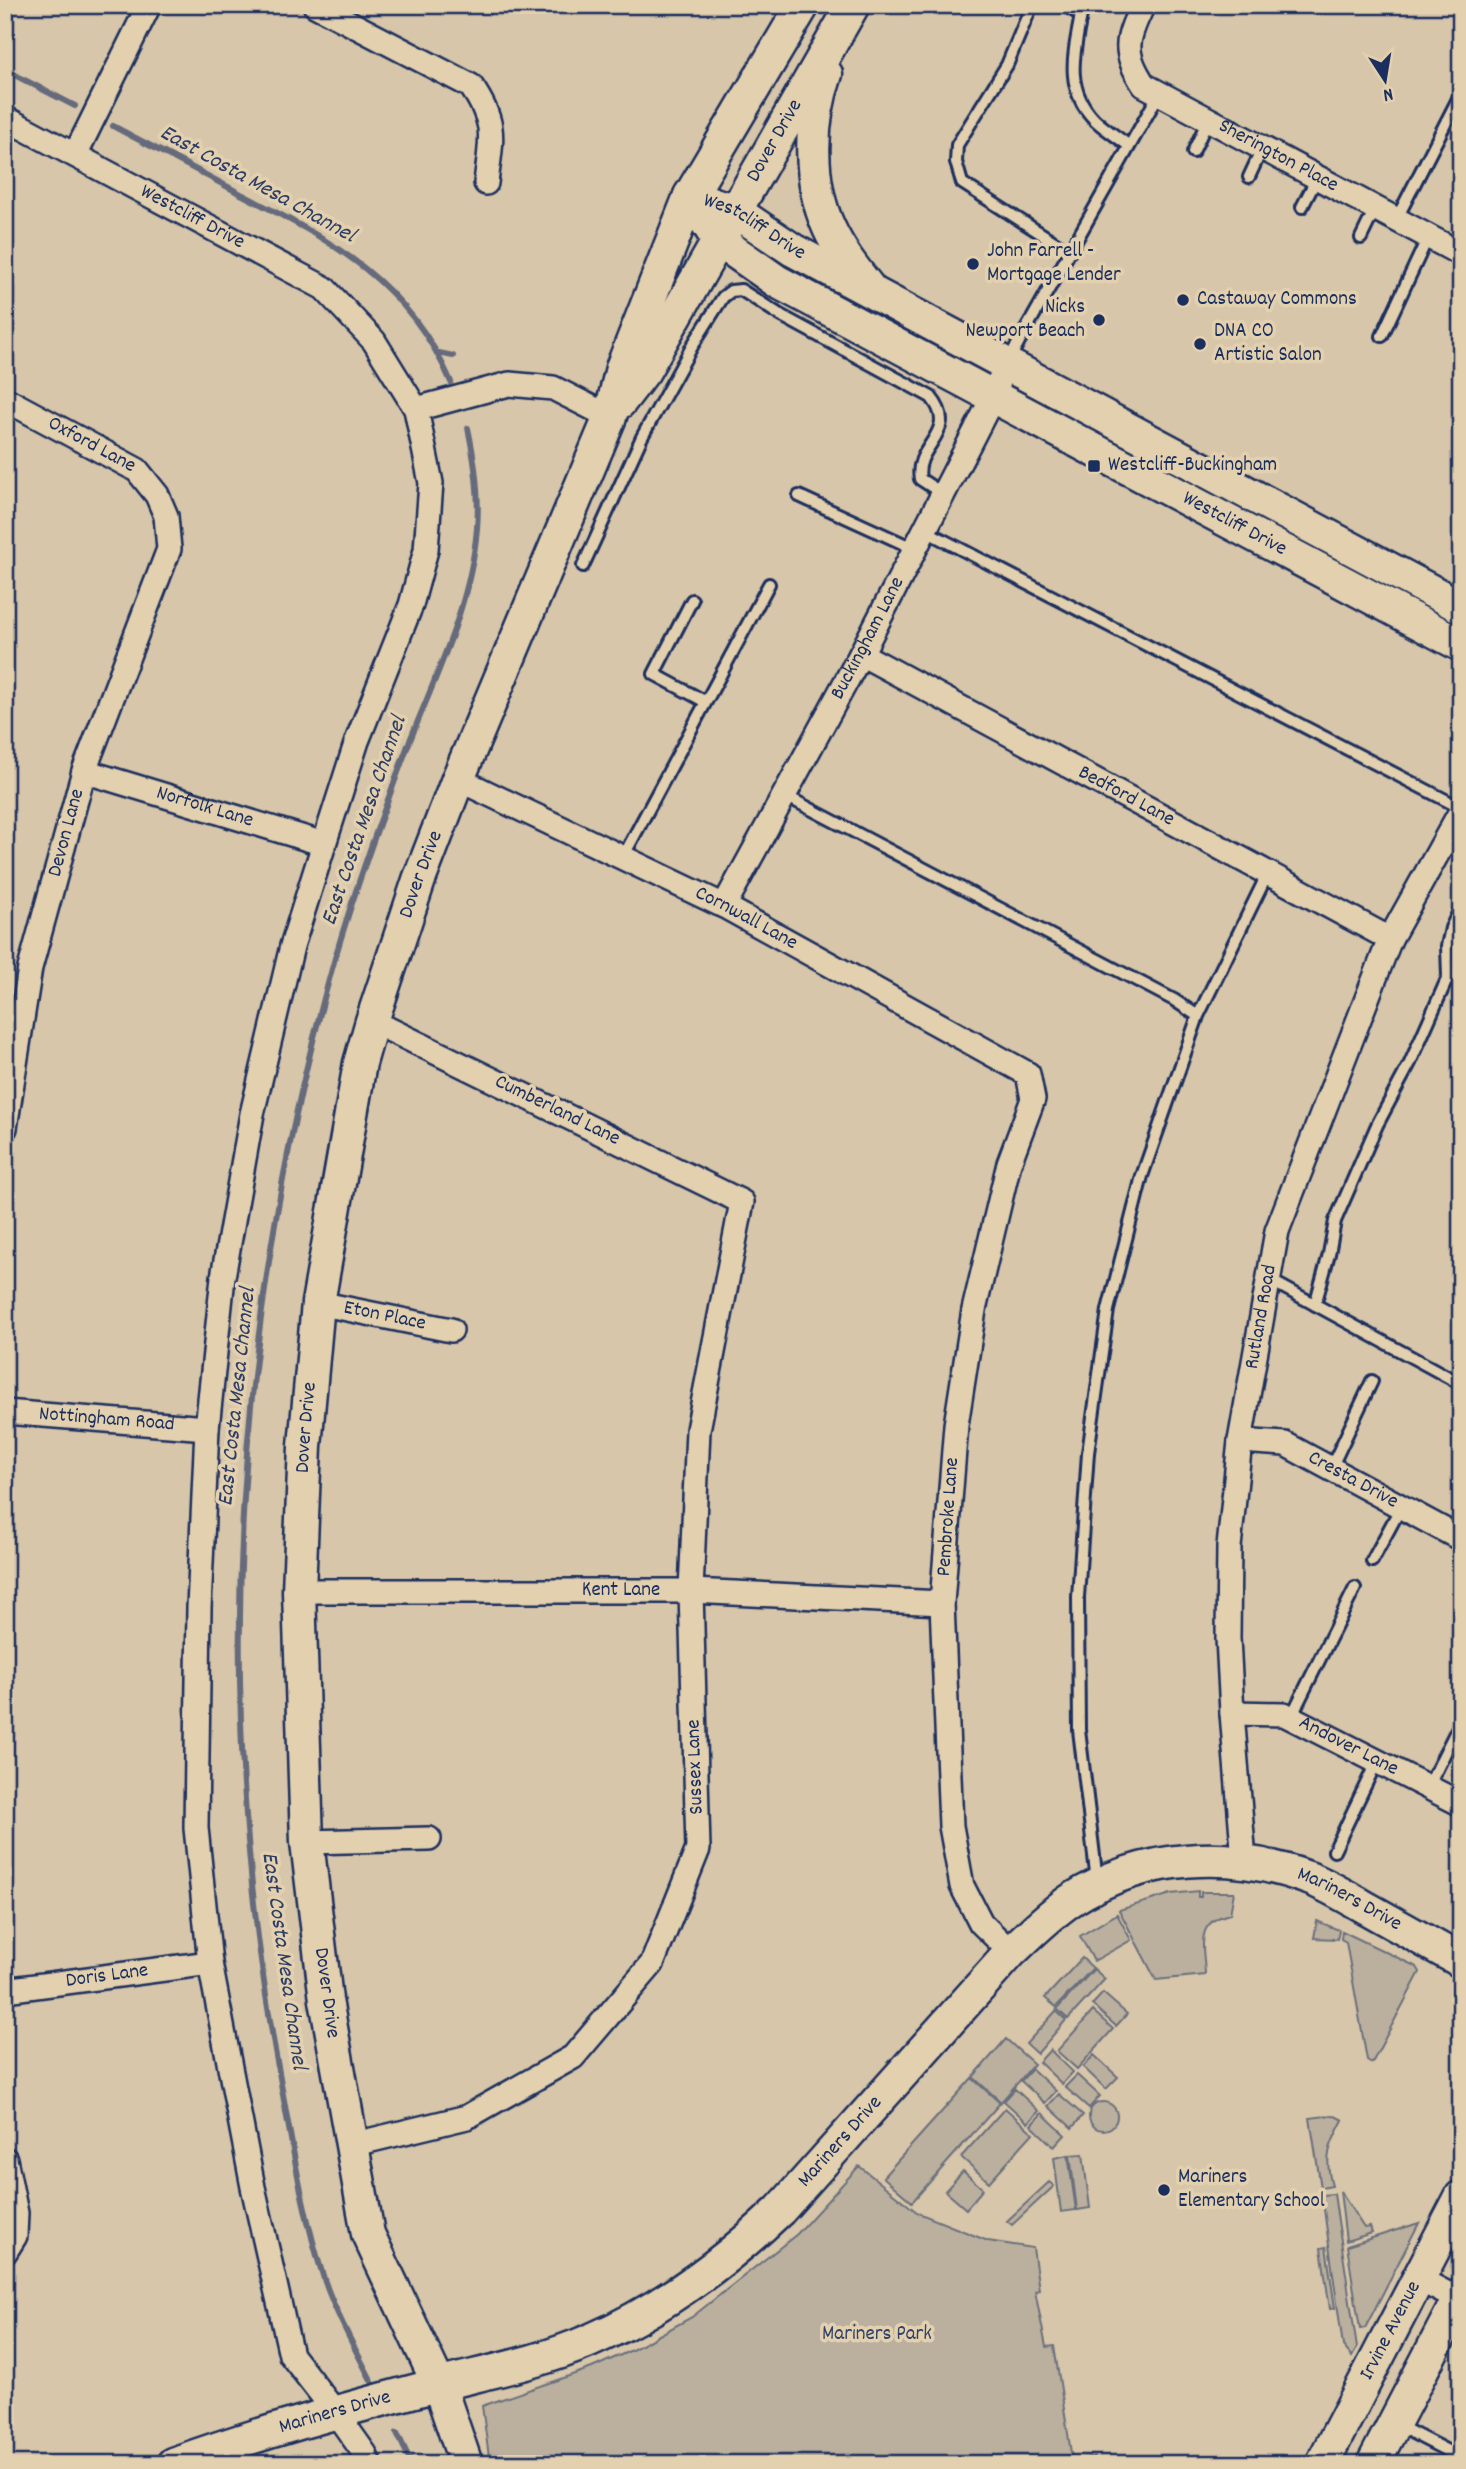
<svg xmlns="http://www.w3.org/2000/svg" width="1466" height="2469" font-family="Dekko,sans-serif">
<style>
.green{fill:#bbb09e;stroke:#6b707e;stroke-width:2}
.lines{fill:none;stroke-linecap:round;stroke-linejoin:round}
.stream{stroke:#656b7c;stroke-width:6}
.lane-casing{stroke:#1b2f5e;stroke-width:16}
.street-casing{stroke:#1b2f5e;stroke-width:28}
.secondary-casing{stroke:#1b2f5e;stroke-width:37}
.lane{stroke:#e3d0ae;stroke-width:10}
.street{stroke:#e3d0ae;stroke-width:23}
.secondary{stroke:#e3d0ae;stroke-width:32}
.poi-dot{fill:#1b2f5e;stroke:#e3d0ae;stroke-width:2.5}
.labels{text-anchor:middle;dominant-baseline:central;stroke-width:7;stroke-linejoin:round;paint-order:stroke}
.street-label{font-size:21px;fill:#1b2f5e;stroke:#e3d0ae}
.poi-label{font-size:21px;fill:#1b2f5e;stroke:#e3d0ae;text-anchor:start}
.park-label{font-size:21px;fill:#334268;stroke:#e3d0ae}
.water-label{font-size:23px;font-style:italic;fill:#2e3e66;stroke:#e3d0ae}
</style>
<rect width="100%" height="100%" fill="#d7c6a9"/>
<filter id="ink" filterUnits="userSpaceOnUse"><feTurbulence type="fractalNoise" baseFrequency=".0143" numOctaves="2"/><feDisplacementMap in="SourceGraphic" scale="14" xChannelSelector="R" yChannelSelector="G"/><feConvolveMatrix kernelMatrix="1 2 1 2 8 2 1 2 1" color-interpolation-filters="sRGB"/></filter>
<g filter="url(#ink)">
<!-- green -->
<path class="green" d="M1198,1891v6h3v-5h33l-4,22c-36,8 -26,31 -25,61l-49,5 -37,-70 52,-16z
M1117,1914l14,26 -37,21 -14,-25z
M1317,1921l22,9 -2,9 -23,-1z
M1342,1931l75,36 3,5 -48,91 -5,-3 -21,-118 -5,-3z
M1082,1958l11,10 -37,39 -11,-9z
M1094,1969l11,10 -37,40 -11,-10z
M1103,1993l24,21 -11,12 -24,-21z
M1056,2011l10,9 -29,34 -11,-10z
M1093,2011l20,18 -36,40 -20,-18z
M1006,2039l28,25 -33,38 -28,-25z
M1050,2050l23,22 -11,12 -23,-22z
M1094,2055l24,22 -12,12 -23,-22z
M1032,2069l24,22 -11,12 -24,-22z
M1077,2075l23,21 -11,12 -24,-21z
M972,2078l28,25 -88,99 -29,-25z
M1015,2089l24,22 -11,12 -24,-22z
M1059,2094l24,21 -11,13 -24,-22z
M1089 2116a14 14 0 1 1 28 0a14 14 0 1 1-28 0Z
M1005,2108l28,25 -44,49 -28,-25z
M1042,2113l23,22 -11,12 -23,-22z
M1333,2115l10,5c-14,26 -19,37 -11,66l-11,2 -11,-70z
M1083,2154l7,54 -13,2 -7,-55z
M1068,2155l8,55 -15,2 -7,-54z
M859,2166l59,47 70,28 45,7 6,42 -4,1 11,56 8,-1 18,113 23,-2 2,7h-607l-8,-58 110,-38 40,-18 60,-33 105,-83z
M963,2171l20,18 -17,20 -21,-18z
M1049,2182l5,4 -42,39 -5,-4z
M1340,2191l24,37 6,-1 2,6 -26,8z
M1334,2194l23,154 -5,9 -9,-11 -21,-151z
M1419,2223l-54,105 -5,1 -13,-83z
M1326,2247l9,61 -5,1 -9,-61z"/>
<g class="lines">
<!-- stream -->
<path class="stream" d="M5,70l70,36
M113,126c43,23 86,45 128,68 92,47 168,89 210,188
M439,353l14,3
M372,2382c-16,-32 -35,-65 -47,-100 -24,-73 -35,-151 -49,-226 -65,-364 -41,-744 59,-1098 21,-72 46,-140 72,-210 28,-71 64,-143 70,-220 3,-34 -2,-67 -9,-100
M397,2433l15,31"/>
<defs>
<path id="lane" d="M1032,5l-25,60 -50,80 -1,17 6,21 108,69
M1064,5l17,10c-7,38 -17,73 13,104 10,10 24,18 35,27
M1193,152l15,-32
M1249,177l13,-28
M1302,207l15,-29
M1396,220l65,-127
M1361,238l14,-29
M1382,336l46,-99
M1007,363l152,-269
M799,496l116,53
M924,530l537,278
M583,566l59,-129 52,-94 29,-46 8,-6 10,-1 39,25 151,82c30,36 -18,48 -11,82l23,15
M692,600l-38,74 52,28
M784,795l390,205 24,16
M623,857l146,-273
M1268,1279l193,105
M1315,1305l14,-51 6,-33 42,-96 33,-62 38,-86 -1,-31 4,-18 10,-21
M1331,1468l41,-87
M1372,1561l29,-54
M1291,1717l64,-129
M1428,1787l33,-66
M1334,1851l43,-90
M1097,1881l-18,-151 -1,-133 10,-144 20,-143 34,-134 56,-160 70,-143
M1397,2425l64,33"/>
<g id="street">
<path d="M315,5l156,81c27,39 20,53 15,97"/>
<path id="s1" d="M1143,5c-17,34 -21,47 1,80l317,169"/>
<path id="s2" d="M5,118l319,170 50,53 42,68 15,74 -5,67 -15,55 -54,136 -33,103 -32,102 -40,168 -29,163 -16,151 -8,180 -3,220 14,135 43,224 38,168 45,58 29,41 4,10"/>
<path d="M75,155l74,-150"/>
<path id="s3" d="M5,399l132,71 20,25 9,21 3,33 -85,222 -54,197 -25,160"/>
<path d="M416,409l93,-25 44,4 57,29"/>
<path id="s4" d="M861,654l529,285"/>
<path id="s5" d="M84,771l240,73"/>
<path id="s6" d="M458,779l266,127 304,168 5,25 -24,64 -35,147 -18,115 -14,178 9,223 11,60 19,37 30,29"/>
<path id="s7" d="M724,906l137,-252 132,-257 13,-33"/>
<path id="s8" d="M318,1303l133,27"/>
<path id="s9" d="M5,1412l202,16"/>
<path id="s10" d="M1240,1441l45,3 176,95"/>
<path id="s11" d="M299,1591h392l251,12"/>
<path id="s12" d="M1232,1713l52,1 177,90"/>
<path d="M307,1842l122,-3"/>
<path id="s13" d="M1244,1860l-12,-147 -4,-75 1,-91 11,-106 37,-210 113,-292 71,-128"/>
<path id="s14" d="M5,1990l205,-27"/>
<path d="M351,2145l116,-28 106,-60 79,-93 46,-115 -7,-258 7,-161 44,-228 -370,-181"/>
<path d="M5,2159l11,54 -1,23 -10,16"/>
<path d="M1419,2279l42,22"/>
</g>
<g id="secondary">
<path d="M826,74c-17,47 -18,108 3,154 10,22 24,40 39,59"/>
<path id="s15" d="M690,196l28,44 60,42 683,363"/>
<path id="s16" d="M690,196l45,15 58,39 668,357"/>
<path id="s17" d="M620,402l24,-31 209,-366"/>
<path id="s18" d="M173,2464c85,-31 177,-56 264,-79 51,-13 104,-23 152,-44 72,-31 135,-78 191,-131l231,-258c19,-18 38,-37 60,-52 73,-47 161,-51 240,-21 20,8 39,20 57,30 31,17 62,35 93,52"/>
<path id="s19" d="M466,2464l-27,-79 -71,-151 -42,-234 -19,-158 -8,-251 6,-145 13,-143 42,-240 12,-42 47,-141 39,-101 152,-362 12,-49 68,-172 113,-191"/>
<path id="s20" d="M1322,2464l139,-267"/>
<path d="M1373,2464l88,-169"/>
</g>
</defs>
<!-- lane casing -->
<use href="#lane" class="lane-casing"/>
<!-- street casing -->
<use href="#street" class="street-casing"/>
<!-- secondary casing -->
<use href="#secondary" class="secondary-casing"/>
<!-- lane -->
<use href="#lane" class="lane"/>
<!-- street -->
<use href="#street" class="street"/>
<!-- secondary -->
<use href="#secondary" class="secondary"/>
</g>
</g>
<!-- markers -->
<g class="poi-dot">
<circle cx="973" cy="264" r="7"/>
<circle cx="1183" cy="300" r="7"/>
<circle cx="1099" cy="320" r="7"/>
<circle cx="1200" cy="344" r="7"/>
<rect x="1087" y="459" width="14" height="14" rx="3.5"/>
<circle cx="1164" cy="2190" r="7"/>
</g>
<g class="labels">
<!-- street labels -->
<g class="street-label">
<text stroke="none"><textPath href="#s17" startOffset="304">Dover Drive</textPath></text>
<text stroke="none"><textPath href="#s1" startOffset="238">Sherington Place</textPath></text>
<text stroke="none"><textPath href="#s2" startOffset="212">Westcliff Drive</textPath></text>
<text stroke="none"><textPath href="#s16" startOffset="72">Westcliff Drive</textPath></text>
<text stroke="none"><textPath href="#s3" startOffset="98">Oxford Lane</textPath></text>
<text stroke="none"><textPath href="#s15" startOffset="642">Westcliff Drive</textPath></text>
<text stroke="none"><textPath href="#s7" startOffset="304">Buckingham Lane</textPath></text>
<text stroke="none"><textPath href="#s4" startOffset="301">Bedford Lane</textPath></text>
<text stroke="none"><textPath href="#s5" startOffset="126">Norfolk Lane</textPath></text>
<text transform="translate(67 833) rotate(-75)">Devon Lane</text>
<text stroke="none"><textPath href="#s19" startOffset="1629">Dover Drive</textPath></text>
<text stroke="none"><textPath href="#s6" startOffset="320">Cornwall Lane</textPath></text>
<text transform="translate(557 1111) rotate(26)">Cumberland Lane</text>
<text stroke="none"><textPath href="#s8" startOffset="68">Eton Place</textPath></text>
<text stroke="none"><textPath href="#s13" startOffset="546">Rutland Road</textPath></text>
<text stroke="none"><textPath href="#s9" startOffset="102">Nottingham Road</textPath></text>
<text stroke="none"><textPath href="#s19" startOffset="1062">Dover Drive</textPath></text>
<text stroke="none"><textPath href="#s10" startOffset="122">Cresta Drive</textPath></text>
<text transform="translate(949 1517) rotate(-86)">Pembroke Lane</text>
<text stroke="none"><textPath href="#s11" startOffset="322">Kent Lane</textPath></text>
<text stroke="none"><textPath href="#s12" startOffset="124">Andover Lane</textPath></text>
<text transform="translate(696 1767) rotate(-92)">Sussex Lane</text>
<text stroke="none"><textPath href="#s18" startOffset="1386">Mariners Drive</textPath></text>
<text stroke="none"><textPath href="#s14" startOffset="103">Doris Lane</textPath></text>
<text transform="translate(326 1993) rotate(82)">Dover Drive</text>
<text stroke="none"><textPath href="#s18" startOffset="758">Mariners Drive</textPath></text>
<text stroke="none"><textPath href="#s20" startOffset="150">Irvine Avenue</textPath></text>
<text stroke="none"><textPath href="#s18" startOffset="170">Mariners Drive</textPath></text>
</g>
<!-- poi labels -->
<g class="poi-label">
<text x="987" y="252">John Farrell -<tspan x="987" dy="24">Mortgage Lender</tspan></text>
<text x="1197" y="300">Castaway Commons</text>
<text x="1085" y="308" text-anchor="end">Nicks<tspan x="1085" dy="24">Newport Beach</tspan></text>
<text x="1214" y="332">DNA CO<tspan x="1214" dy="24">Artistic Salon</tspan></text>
<text x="1108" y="466">Westcliff-Buckingham</text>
<text x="1178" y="2178">Mariners<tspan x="1178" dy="24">Elementary School</tspan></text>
</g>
<!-- park labels -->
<g class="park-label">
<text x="877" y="2335">Mariners Park</text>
</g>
<!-- water labels -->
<g class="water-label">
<text transform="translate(257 185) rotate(29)">East Costa Mesa Channel</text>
<text transform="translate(365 821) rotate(-71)">East Costa Mesa Channel</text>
<text transform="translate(238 1397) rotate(-84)">East Costa Mesa Channel</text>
<text transform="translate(283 1961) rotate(82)">East Costa Mesa Channel</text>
</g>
</g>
<!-- margin -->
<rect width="1466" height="2469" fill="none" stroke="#e3d0ae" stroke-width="28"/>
<rect x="14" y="14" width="1438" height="2441" fill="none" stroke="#1b2f5e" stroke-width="2.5" filter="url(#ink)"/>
<!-- north arrow -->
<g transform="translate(1385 80) rotate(168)" stroke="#e3d0ae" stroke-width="5" paint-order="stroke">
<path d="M0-5L12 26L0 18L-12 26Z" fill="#1b2f5e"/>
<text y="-10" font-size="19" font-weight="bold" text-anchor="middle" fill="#1b2f5e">N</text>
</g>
</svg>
